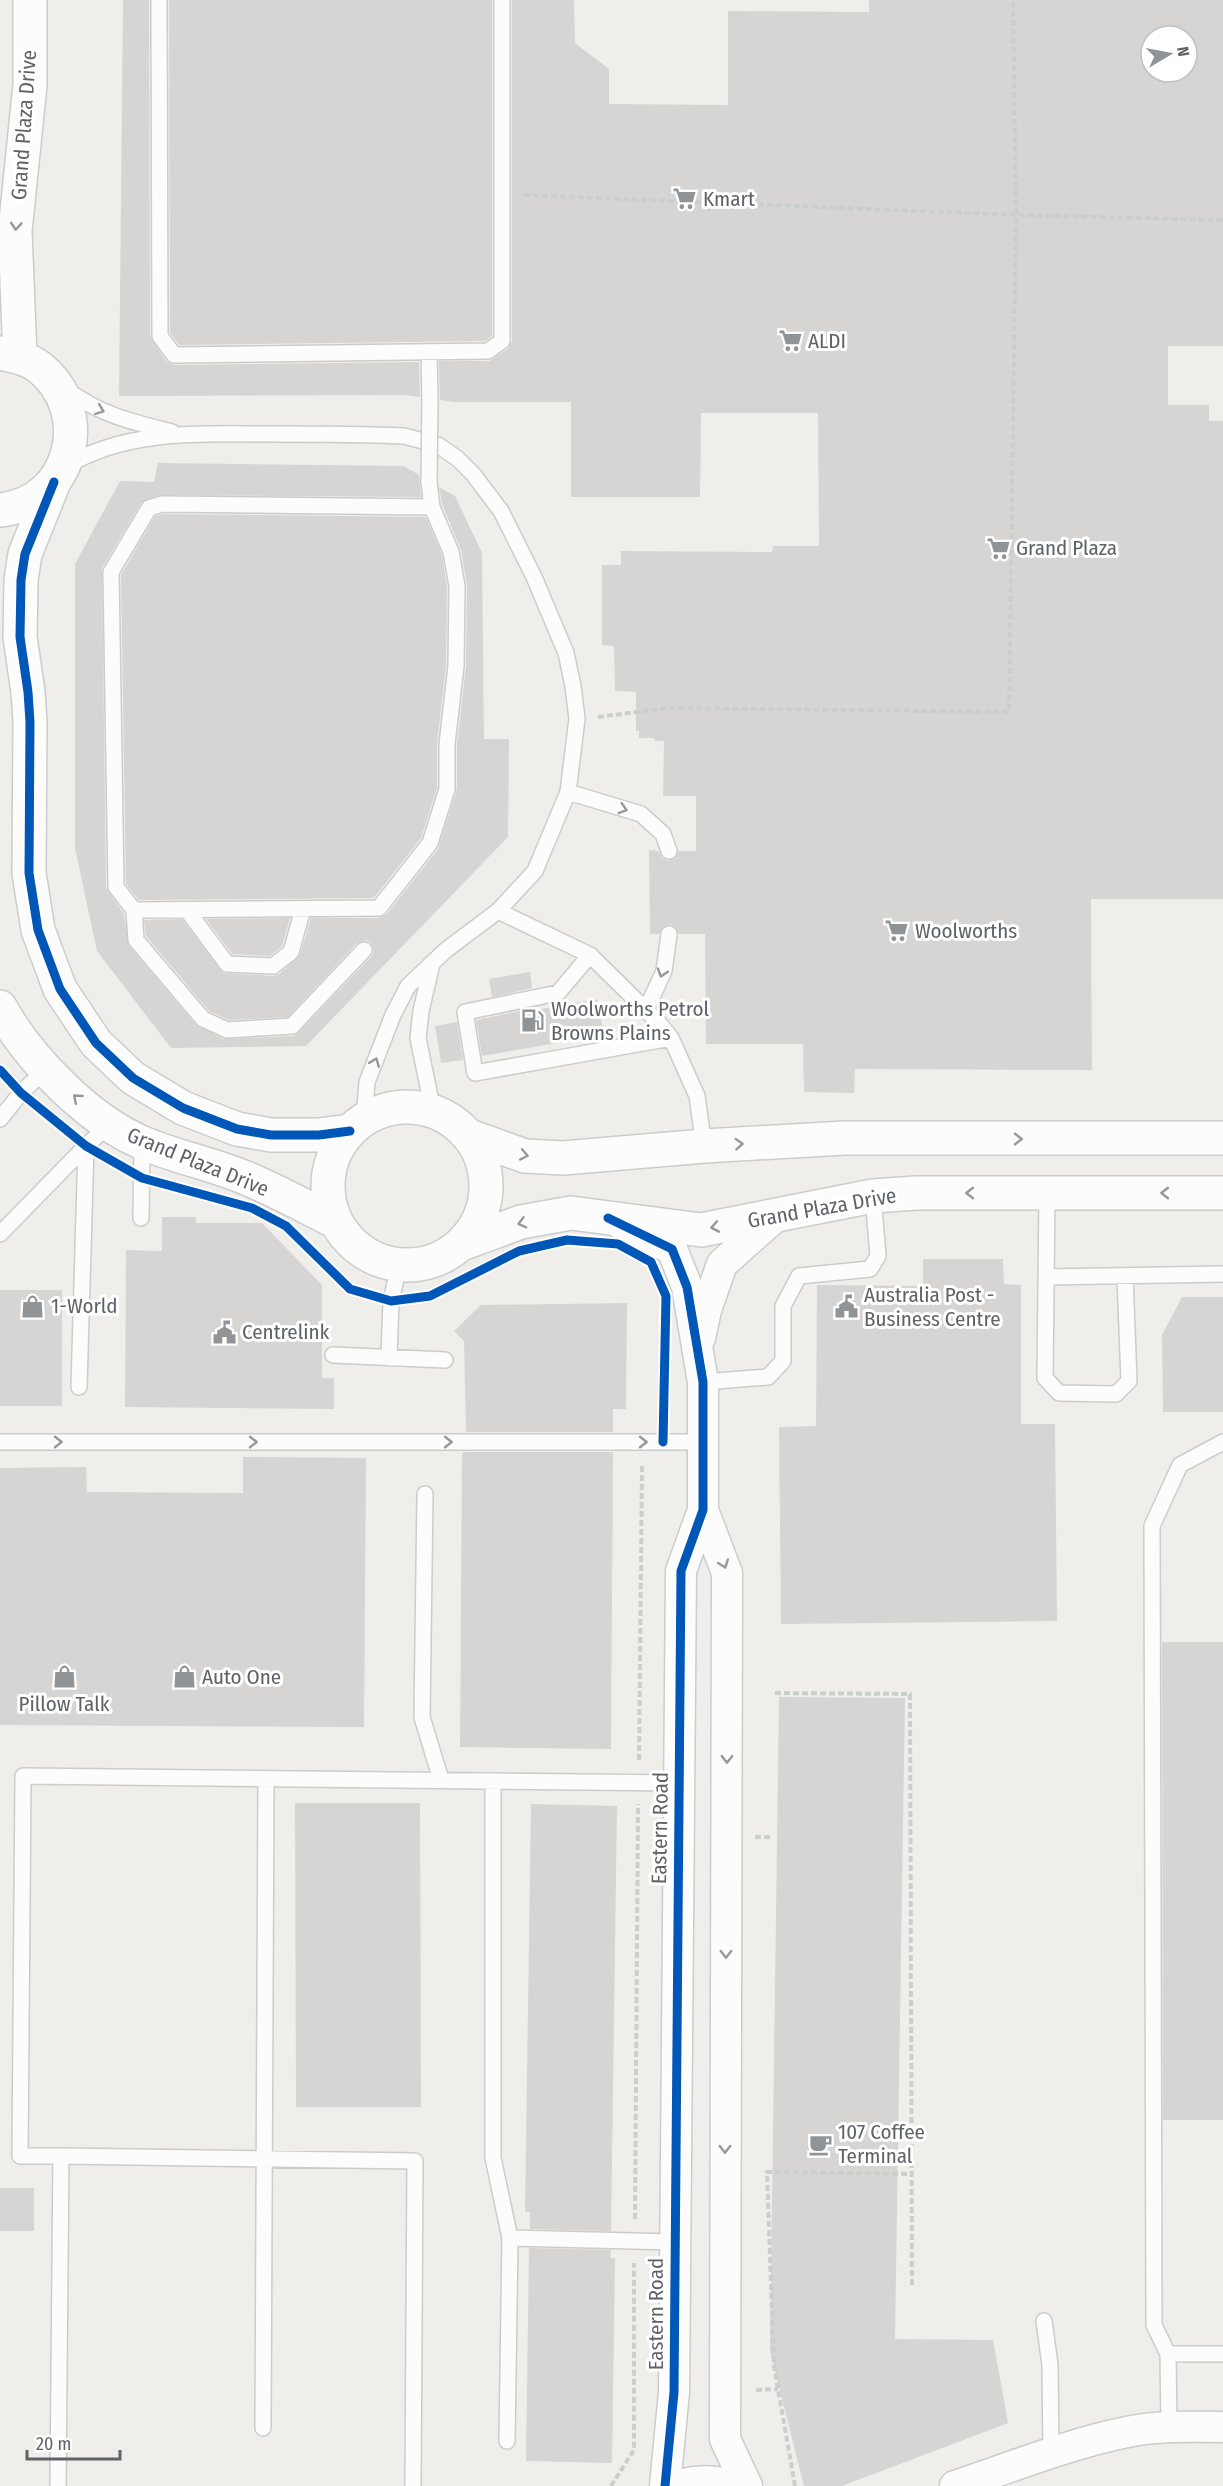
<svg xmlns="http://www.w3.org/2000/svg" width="1223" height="2486" font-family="'Fira Sans Condensed',sans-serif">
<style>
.building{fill:#d6d5d3;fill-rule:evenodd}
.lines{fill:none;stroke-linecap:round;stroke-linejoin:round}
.service-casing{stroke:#cbcccc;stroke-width:18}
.minor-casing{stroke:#cbcccc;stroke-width:33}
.tertiary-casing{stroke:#cbcccc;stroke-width:36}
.path{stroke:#cacfcc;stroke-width:4;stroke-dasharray:6 3;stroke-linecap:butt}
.service{stroke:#fdfcfc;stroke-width:15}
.minor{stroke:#fdfcfc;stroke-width:30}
.tertiary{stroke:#fdfcfc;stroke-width:33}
.service-bridge-casing{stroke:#cbcccc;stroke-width:18;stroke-linecap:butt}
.service-bridge{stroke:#fdfcfc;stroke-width:15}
.cycleway-casing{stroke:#fff;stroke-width:13}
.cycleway{stroke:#0057b8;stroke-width:9}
.oneway{stroke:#96999c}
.labels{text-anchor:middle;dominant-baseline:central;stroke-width:6;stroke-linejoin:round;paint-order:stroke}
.street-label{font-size:21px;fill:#5f6368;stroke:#fff}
.poi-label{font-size:21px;fill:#5f6368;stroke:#fff;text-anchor:start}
</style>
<rect width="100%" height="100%" fill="#efeeea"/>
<!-- building -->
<path class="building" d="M123,0h26l1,336 16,25 8,4 245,-3 1,35 -16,-2 -285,1z
M169,0h323v336l-7,5 -306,4 -9,-12z
M512,0h62l1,43 34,26v35l119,1v-94l141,1v-12h354v346h-55v59h41v16h14v478h-132l1,171 -237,-1 -1,24 -50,-1 -1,-48h-97l-1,-110h-26l-4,-7 -5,-3 -8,4 -3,6h-9l-1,-84 10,1 3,7 6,3 8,-3 2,-7h18v-55h-33l1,-55h-9l-1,-3h-15v-7h-3v-39l-21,-1 -1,-45 -12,-1v-80h19v-14l151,1 1,-6h46l-1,-133h-117l-1,84h-129v-95h-117l-14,-2 -1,-39h50l19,-12 4,-7zM1151,36h36v36h-36z
M158,463l246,3 15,9 2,22 -262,-2 -18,8 -39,65 4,320 18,26 5,32 67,79 27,14 70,-3 5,-3 73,-76 3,-5 -3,-9 -5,-3 -9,3 -69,74 -59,3 -20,-9 -63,-75 -2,-16 38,-1 41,54 50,3 6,-2 21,-19 11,-37h68l8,-4 51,-65 19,-60v-44l9,-79 1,-80 -6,-36 -19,-46 -3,-17 16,9 27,57 2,186h25l-1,98 -202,209 -135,2 -74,-97 -22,-103v-284l45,-83 34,1z
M163,514l263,3 16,38 5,32 -1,78 -9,78v45l-16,50 -47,60 -235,2 -13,-16 -5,-309 34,-59z
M290,918l-8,28 -12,10 -38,-2 -26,-35z
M530,972l2,16 -40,9 -3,-18z
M597,999l7,36 -122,21 -6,-36 59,-12 1,2z
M457,1022l6,38 -22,3 -6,-37z
M162,1217h34v6h66l60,62v93h12v31l-209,-2 1,-157 36,1z
M923,1259h80l1,25 17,1v139h34l2,197 -276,3 -2,-197 37,-1 1,-141 106,1z
M0,1290h62v116h-62z
M1182,1297h41v115h-60l-1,-77z
M627,1303l-1,106h-13v23h-147l-2,-91 -10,-10 27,-26z
M466,1452h147l-2,297 -151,-2 2,-294z
M243,1457l123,1 -2,269 -364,-2v-257l86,-1 1,25 156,1z
M1162,1642h61v478h-60z
M779,1697l126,1 -10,641 98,1 15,83 -166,63h-38l-34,-135z
M295,1803h125l1,304h-125z
M531,1804l86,2 -6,425 -81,-2v-17h-5z
M0,2188h34v43h-34z
M529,2248l82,2 -1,8h5l-3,205 -86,-2z"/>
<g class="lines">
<defs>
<path id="service" d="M159,0l1,336 14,19 314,-4 14,-10v-341
M429,352l1,47
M67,390c34,25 65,32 105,42
M68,465c61,-36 135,-31 202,-31 45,0 90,0 134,2l34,9 20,14 15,15 28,37 33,66 32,76 7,33 4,33 -9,73 -33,79 -37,40 -52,39 -38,36 -15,29 -26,67 -3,37
M429,482l3,25
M162,504l270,3 19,45 6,34 -1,80 -9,78v45l-17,54 -51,65 -245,2 -18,-23 -5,-315 38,-64z
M568,792l73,22 22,20 6,17
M134,910l2,30 67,79 24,11 65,-4 72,-76
M187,910l40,54 46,2 18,-14 12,-43
M498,911l92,44 69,68 12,15 26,58 7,50
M590,955l-32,38 -93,19 10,61 196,-35
M432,964l-11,47 -3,27 15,73
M646,1010l18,-39 5,-37
M0,1119l21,-26 24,-23
M1047,1193l-2,185 14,15 57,1 13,-13 -4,-105
M141,1218l1,-75
M0,1234l86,-88 23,-21
M1047,1277l176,-3
M333,1355l112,5
M389,1358l2,-57 8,-35
M703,1382l65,-5 15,-16v-55l16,-30 71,-7 8,-13 -5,-60
M79,1387l7,-241
M0,1442h703
M1223,1442l-43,23 -28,61 2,799 14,29h55
M425,1494l-3,223 19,63
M493,1781v377l17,80 -3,203
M61,2156l354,5 -2,325
M510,2238l165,4
M1044,2321l6,44 1,88
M1168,2354l1,73
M263,2428l3,-649
M58,2486l3,-330h-41l3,-380 656,7"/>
<path id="minor" d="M619,1223l53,26 15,38 16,95v128l-22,61 -7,821 -9,94
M700,1338l6,-28 16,-46 54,-48
M703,1510l24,63 -2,866 22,47
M680,2486c17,-8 37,-5 55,0
M955,2486c57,-19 113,-42 172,-54 31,-7 64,-5 96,-5"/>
<path id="tertiary" d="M0,353c14,3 27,5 39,14 56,44 34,136 -39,143
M20,357l-5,-126 15,-146v-85
M54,482l-29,72 -4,26 -1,57 8,55 2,30 -1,151 9,57 22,59 36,54 37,35 50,30 54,21 34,6h48l31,-4
M0,1007c28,51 88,113 143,136 33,14 69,21 103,35 31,13 60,29 90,44
M328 1186a79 79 0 1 1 158 0a79 79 0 1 1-158 0Z
M469,1136l56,20 38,2 141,-12 141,-8h378
M464,1243l57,-21 50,-9 130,17 172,-34 43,-3h307"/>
</defs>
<!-- service casing -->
<use href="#service" class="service-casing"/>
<!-- minor casing -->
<use href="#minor" class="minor-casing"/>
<!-- tertiary casing -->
<use href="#tertiary" class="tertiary-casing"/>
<!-- path -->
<path class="path" d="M524,195l492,20 207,5
M598,717l70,-9 341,4 7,-497 -3,-215
M0,1070l6,7
M305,1244l45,45 19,5
M414,1298l16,-2 40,-20
M664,1420l1,-64
M775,1693l135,1 2,594
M639,1760l3,-292 2,-2
M755,1837h18
M635,2219l3,-415
M756,2390l22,-1
M611,2486l23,-36v-187
M795,2486l-21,-120 -7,-194 145,2"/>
<!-- service -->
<use href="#service" class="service"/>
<!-- minor -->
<use href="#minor" class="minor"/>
<!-- tertiary -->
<use href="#tertiary" class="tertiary"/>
<defs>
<path id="service-bridge" d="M429,482l1,-83"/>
</defs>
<!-- service-bridge casing -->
<use href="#service-bridge" class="service-bridge-casing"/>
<!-- service-bridge -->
<use href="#service-bridge" class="service-bridge"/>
<defs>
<path id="cycleway" d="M54,482l-29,72 -4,26 -1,57 8,55 2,30 -1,151 9,57 22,59 36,54 37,35 50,30 54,21 34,6h48l31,-4
M0,1070l21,23 65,53 56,32 110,30 34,18 64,63 41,12 39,-5 89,-45 48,-11 51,4 33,18 15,34 -3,146
M608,1218l64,31 15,38 16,95v128l-22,61 -7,821 -9,94"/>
</defs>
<!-- cycleway casing -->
<use href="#cycleway" class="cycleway-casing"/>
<!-- cycleway -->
<use href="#cycleway" class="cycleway"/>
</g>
<!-- one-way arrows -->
<defs><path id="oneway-chevron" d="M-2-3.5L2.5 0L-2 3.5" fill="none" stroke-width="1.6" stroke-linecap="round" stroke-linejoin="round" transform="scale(1.5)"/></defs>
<g class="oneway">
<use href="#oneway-chevron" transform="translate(16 226) rotate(94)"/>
<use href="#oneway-chevron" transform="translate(100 410) rotate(21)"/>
<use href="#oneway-chevron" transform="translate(623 809) rotate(17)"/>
<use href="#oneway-chevron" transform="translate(662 973) rotate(108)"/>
<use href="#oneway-chevron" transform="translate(375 1062) rotate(-69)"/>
<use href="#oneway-chevron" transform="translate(77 1098) rotate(-139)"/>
<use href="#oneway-chevron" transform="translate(1018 1139)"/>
<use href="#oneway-chevron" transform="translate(739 1144) rotate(-4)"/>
<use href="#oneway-chevron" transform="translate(524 1155) rotate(11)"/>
<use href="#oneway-chevron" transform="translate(970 1193) rotate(180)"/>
<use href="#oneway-chevron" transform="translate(1165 1193) rotate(180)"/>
<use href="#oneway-chevron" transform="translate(522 1223) rotate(165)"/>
<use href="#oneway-chevron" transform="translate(715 1227) rotate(170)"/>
<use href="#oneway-chevron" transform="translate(58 1442)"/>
<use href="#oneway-chevron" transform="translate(253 1442)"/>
<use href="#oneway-chevron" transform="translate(448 1442)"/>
<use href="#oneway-chevron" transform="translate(643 1442)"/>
<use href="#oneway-chevron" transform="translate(724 1564) rotate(70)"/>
<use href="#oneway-chevron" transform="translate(727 1759) rotate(90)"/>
<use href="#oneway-chevron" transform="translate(726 1954) rotate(90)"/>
<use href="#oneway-chevron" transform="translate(725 2149) rotate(90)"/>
</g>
<!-- icons -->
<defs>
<symbol id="supermarket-bare" viewBox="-9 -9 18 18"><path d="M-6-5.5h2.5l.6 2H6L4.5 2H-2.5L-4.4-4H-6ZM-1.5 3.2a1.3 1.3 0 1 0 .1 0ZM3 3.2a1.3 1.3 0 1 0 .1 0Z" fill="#919496" stroke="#fff" stroke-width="2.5" paint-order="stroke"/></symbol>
<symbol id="fuel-bare" viewBox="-9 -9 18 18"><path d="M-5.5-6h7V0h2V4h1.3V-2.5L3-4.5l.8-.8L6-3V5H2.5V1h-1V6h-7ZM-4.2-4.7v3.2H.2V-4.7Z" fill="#919496" stroke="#fff" stroke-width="2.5" paint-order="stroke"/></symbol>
<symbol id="shop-bare" viewBox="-9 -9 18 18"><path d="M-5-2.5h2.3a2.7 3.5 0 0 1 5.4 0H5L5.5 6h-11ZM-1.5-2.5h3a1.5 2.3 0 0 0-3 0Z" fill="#919496" stroke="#fff" stroke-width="2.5" paint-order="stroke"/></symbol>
<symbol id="civic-bare" viewBox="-9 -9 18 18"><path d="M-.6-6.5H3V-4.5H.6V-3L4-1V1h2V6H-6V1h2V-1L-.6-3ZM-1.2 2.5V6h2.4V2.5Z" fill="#919496" stroke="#fff" stroke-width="2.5" paint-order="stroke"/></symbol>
<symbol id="cafe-bare" viewBox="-9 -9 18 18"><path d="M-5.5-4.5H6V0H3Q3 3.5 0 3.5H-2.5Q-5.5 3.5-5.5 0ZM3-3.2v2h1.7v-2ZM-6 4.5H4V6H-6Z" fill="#919496" stroke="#fff" stroke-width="2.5" paint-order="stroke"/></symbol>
</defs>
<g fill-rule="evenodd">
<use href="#supermarket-bare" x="668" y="182" width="33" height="33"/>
<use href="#supermarket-bare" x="774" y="324" width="33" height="33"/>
<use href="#supermarket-bare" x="982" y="532" width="33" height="33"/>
<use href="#supermarket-bare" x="880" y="914" width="33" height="33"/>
<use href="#fuel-bare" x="516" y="1004" width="33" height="33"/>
<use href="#shop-bare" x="16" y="1290" width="33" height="33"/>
<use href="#civic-bare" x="830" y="1290" width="33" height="33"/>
<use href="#civic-bare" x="208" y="1316" width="33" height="33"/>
<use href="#shop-bare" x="48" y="1660" width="33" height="33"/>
<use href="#shop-bare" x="168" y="1660" width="33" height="33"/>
<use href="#cafe-bare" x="804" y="2128" width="33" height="33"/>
</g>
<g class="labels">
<!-- street labels -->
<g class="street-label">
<text transform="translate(24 125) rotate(-86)">Grand Plaza Drive</text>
<text transform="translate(198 1162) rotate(22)">Grand Plaza Drive</text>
<text transform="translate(822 1208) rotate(-10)">Grand Plaza Drive</text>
<text transform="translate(660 1828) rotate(-89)">Eastern Road</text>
<text transform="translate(656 2314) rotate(-90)">Eastern Road</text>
</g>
<!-- poi labels -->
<g class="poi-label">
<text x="703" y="199">Kmart</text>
<text x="808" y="341">ALDI</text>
<text x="1016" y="548">Grand Plaza</text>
<text x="915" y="931">Woolworths</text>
<text x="551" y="1009">Woolworths Petrol<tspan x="551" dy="24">Browns Plains</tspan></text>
<text x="864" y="1295">Australia Post -<tspan x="864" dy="24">Business Centre</tspan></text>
<text x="51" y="1306">1-World</text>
<text x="242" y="1332">Centrelink</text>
<text x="202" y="1677">Auto One</text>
<text x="64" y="1704" text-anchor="middle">Pillow Talk</text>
<text x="838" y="2132">107 Coffee<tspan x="838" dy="24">Terminal</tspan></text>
</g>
</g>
<!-- north arrow -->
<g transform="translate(1169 54) rotate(80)"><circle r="28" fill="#ffffff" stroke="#bfc1c3" stroke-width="1.5"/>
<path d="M0-4.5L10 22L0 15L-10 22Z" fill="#919496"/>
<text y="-9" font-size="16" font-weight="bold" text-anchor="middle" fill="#5f6368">N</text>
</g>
<!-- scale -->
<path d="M27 2450v9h93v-9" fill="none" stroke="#5f6368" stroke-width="3"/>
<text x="36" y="2450" font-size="18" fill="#5f6368" stroke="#ffffff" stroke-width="4.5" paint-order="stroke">20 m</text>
</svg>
